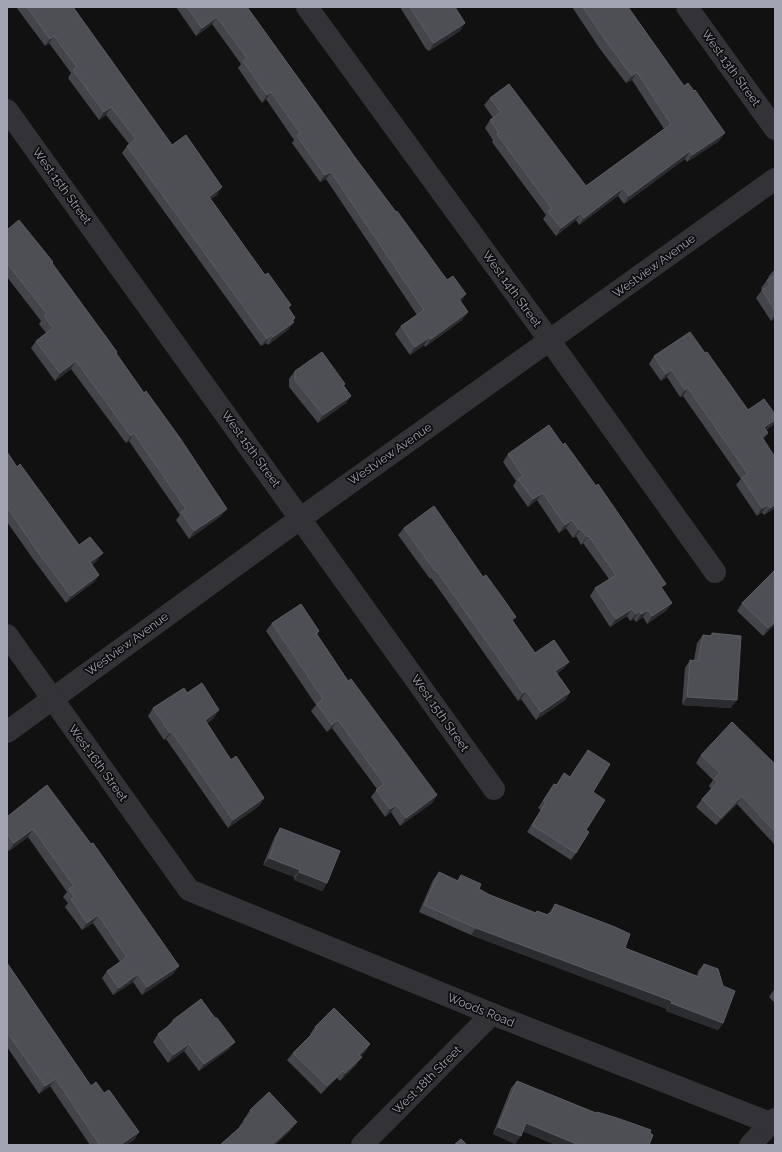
<svg xmlns="http://www.w3.org/2000/svg" width="782" height="1152" font-family="Raleway,sans-serif">
<style>
.lines{fill:none;stroke-linecap:round;stroke-linejoin:round}
.minor{stroke:#323237;stroke-width:22}
.tertiary{stroke:#323237;stroke-width:22}
.wall{fill:#44454a}
.shaded-wall{fill:#2b2c2f}
.building{fill:#4e4f55;stroke:#5b5d64}
.labels{text-anchor:middle;dominant-baseline:central;stroke-width:3.5;stroke-linejoin:round;paint-order:stroke}
.street-label{font-size:12px;fill:#a2a4b3;stroke:#0c0c0d}
</style>
<rect width="100%" height="100%" fill="#111112"/>
<g class="lines">
<!-- minor -->
<path class="minor" d="M307,7l243,334 165,231
M687,7l88,122
M7,110l487,679
M7,732l294,-214 474,-339
M362,1145l130,-131
M750,1145l25,-26"/>
<!-- tertiary -->
<path class="tertiary" d="M7,635l182,255 303,124 283,111"/>
</g>
<!-- wall -->
<path class="wall" d="M16,7h57l99,138 45,50 -6,4 54,76 26,30 -3,3 7,10 -6,11 -21,16 -2,-2 -5,3 -139,-193 5,-7 2,-2 -23,-29 -7,5 -31,-42 3,-5 -22,-30 -4,3z
M176,7h71l110,153 104,142 7,10 -6,8 -37,27 -1,-2 -14,10 -15,-21 6,-8 16,-11 -91,-136 -6,3 -28,-39 2,-3 -28,-41 -4,4 -24,-35 3,-4 -29,-40 -16,12z
M400,7h55l5,24 -31,20 -3,-2z
M572,7h56l91,134 -32,21 -2,-3 -61,45 -6,-8 -39,29 -3,-5 -20,16 -13,-17 3,-4 -54,-73 1,-2 -8,-12 5,-8 3,-2 -9,-13 6,-7 96,88 78,-57 -32,-49 -6,3 -26,-34z
M7,230l45,34 65,88 -1,2 105,162 -32,23 -13,-19 4,-5 -51,-74 -3,2 -55,-74 -16,12 -24,-33 5,-7 10,-8 -7,-9 2,-3 -34,-44z
M775,269v49l-4,3 -15,-23 6,-8 -1,-2 6,-8 2,-1 -1,-2 6,-7z
M705,353l43,57 25,15 -7,5 2,3 -5,7 12,68 -11,7 -2,-3 -5,4 -21,-31 5,-6 -58,-83 -3,1 -13,-20 -6,4 -12,-17 5,-8z
M295,371l50,13 -1,2 7,10 -5,7 -28,20 -29,-36v-8z
M7,452l10,15 62,78 18,16 -5,4 7,10 -5,7 -28,21 -33,-44 -26,-37z
M508,454l155,135 4,21 -20,14 -4,-7 -7,5 -2,-3 -4,2 -3,-5 -17,11 -20,-31 5,-8 14,-9 -26,-36 -2,2 -5,-9 -3,2 -7,-10 -7,5 -22,-33 -9,7 -15,-21 3,-5 -13,-19z
M404,528l109,94 22,31 34,9 -6,7 -6,5 13,18 -5,8 -29,20 -15,-21 -3,2 -87,-123 -1,1 -32,-44z
M775,570v54l-12,12 -26,-25 5,-8z
M272,623l47,8 -2,4 31,46 89,114 -5,8 -32,23 -9,-14 -6,5 -14,-20 6,-8 -45,-61 -5,4 -16,-21 5,-6 -50,-74z
M712,633l19,75 -49,-3 3,-37 5,-8h4l3,-17 6,-8 7,1z
M187,693l27,25 -7,5 24,37 33,38 -5,8 -31,22 -62,-89 -2,1 -16,-24 5,-8z
M588,750l5,42 -7,38 -10,23 -5,7 -44,-28 14,-22 -3,-2 16,-24 2,1 8,-12 6,4z
M701,755l74,9v81l-38,-41 -21,21 -20,-18 6,-8 9,-10 -2,-3 4,-6 -17,-17z
M47,785l132,181 -6,8 -31,21 -9,-13 -20,13 -11,-17 5,-7 13,-9 -27,-39 -11,7 -17,-23 3,-4 -5,-6 4,-5 -39,-55 -19,14 -2,-3v-31z
M280,828l47,55 -5,8 -28,-11v-3l-31,-12 12,-29z
M439,872l18,9 4,-6 18,14 11,6 45,18 2,-2 10,4 2,-2 6,-9 70,44 72,28 1,-5 6,-7 19,59 -5,7 -52,-19 1,-2 -196,-74 -52,-23 14,-32z
M7,963l84,123 13,7 35,39 -5,8 -8,5h-36l-40,-59 -11,8 -32,-47z
M775,988v15l-6,-6z
M215,1018l20,24 -6,7 -30,22 -15,-20 -16,12 -15,-21 5,-8 10,-8 5,-6z
M315,1027l55,17 -5,8 -5,4 -4,9 -16,16 -3,-3 -16,16 -34,-34 6,-7 18,-18 -1,-1z
M517,1081l79,32 1,-1 52,33h-93l-34,-14 -7,13 -22,-10 18,-46z
M250,1110l41,20 -16,15h-55l19,-17v-1l6,-9z"/>
<!-- shaded-wall -->
<path class="shaded-wall" d="M217,17l-5,7 -16,12 6,-8z
M465,23l-5,8 -31,20 5,-8z
M54,36l-5,7 -4,3 5,-7z
M637,72l-5,8 -6,3 6,-7z
M271,92l-5,7 -4,4 5,-8z
M111,107l-5,8 -7,5 5,-8z
M725,133l-6,8 -32,21 5,-7z
M690,151l-5,8 -61,45 5,-8z
M331,172l-5,7 -6,3 5,-7z
M222,187l-5,8 -13,9 5,-7z
M623,188l-5,8 -39,29 5,-7z
M581,213l-5,7 -20,16 5,-8z
M466,294l-5,8 -2,-3z
M468,312l-6,8 -37,27 6,-8z
M775,315v3l-4,3z
M295,318l-4,6 3,-2 -5,7 -21,16 5,-8z
M271,335l-5,8 -5,3 6,-7z
M430,337l-6,8 -14,10 5,-8z
M76,361l-5,8 -16,12 5,-8z
M672,370l-5,7 -6,4 5,-7z
M688,388l-5,8 -3,1 5,-7z
M351,396l-5,7 -28,20 5,-8z
M775,420v2l-2,3 -14,9 5,-7z
M134,433l-5,8 -3,2 5,-7z
M768,433l-5,7 -1,-3z
M543,493l-6,7 -9,7 5,-8z
M775,504v4l-11,7 6,-7z
M768,505l-6,7 -5,4 5,-8z
M227,509l-6,7 -32,23 5,-8z
M572,520l-6,8 -7,5 6,-8z
M581,529l-5,7 -3,2 6,-8z
M589,536l-6,7 -2,2 6,-8z
M103,553l-6,8 -12,9 5,-8z
M99,575l-5,7 -28,21 5,-7z
M672,603l-5,7 -20,14 5,-8z
M632,609l-5,7 -17,11 6,-8z
M648,610l-5,7 -7,5 5,-8z
M640,611l-6,8 -4,2 6,-7z
M775,622v2l-12,12 5,-8z
M569,662l-6,7 -13,10 5,-8z
M526,691l-5,8 -3,2 5,-8z
M570,692l-5,8 -29,20 5,-8z
M687,697l50,3 -6,8 -49,-3z
M219,710l-5,8 -14,9 5,-7z
M338,720l-6,8 -5,4 5,-7z
M172,732l-6,7 -2,1 6,-7z
M437,795l-5,8 -32,23 6,-8z
M742,796l-5,8 -21,21 5,-7z
M264,798l-5,8 -31,22 5,-8z
M396,805l-5,7 -6,5 5,-8z
M33,829l-5,8 -19,14 5,-8z
M269,858l31,12 -6,7 -31,-12z
M299,872l28,11 -5,8 -28,-11z
M98,915l-5,8 -11,7 5,-7z
M476,928l196,73 -5,8 -196,-74z
M179,966l-6,8 -31,21 5,-8z
M138,974l-5,8 -20,13 6,-7z
M671,1003l52,20 -5,7 -52,-19z
M235,1042l-6,7 -30,22 5,-7z
M189,1044l-5,7 -16,12 5,-8z
M370,1044l-5,8 -11,11 5,-8z
M362,1057l-6,8 -16,16 5,-8z
M343,1071l-6,7 -16,16 6,-8z
M56,1079l-6,7 -11,8 6,-8z
M297,1122l-6,8 -16,15h-3z
M526,1123l53,22h-23l-36,-15z
M498,1127l23,9 -6,8 -22,-10z
M139,1132l-5,8 -8,5h-6z"/>
<!-- building -->
<path class="building" d="M27,7h46l99,138 14,-10 36,52 -13,10 56,78 3,-2 23,32 -3,2 7,11 -3,2 2,2 -21,15 -2,-2 -4,4 -140,-193 9,-7 -25,-32 -7,5 -31,-42 4,-3 -23,-31 -4,3z
M187,7h60l110,153 39,52 1,-1 50,69 6,-4 13,18 -7,5 9,13 -37,27 -1,-2 -15,10 -14,-21 23,-16 -93,-138 -6,3 -28,-39 3,-3 -29,-41 -4,3 -24,-34 4,-3 -30,-41 -15,11z
M410,7h45l10,16 -31,20 -2,-2z
M583,7h45l56,79 4,-3 6,8 1,-1 30,43 -33,22 -2,-4 -61,45 -6,-8 -39,30 -3,-5 -20,15 -13,-17 4,-2 -55,-75 2,-1 -9,-13 11,-8 -11,-14 19,-14 77,102 85,-62 -34,-52 -5,4 -26,-35z
M19,220l34,42 -1,1 65,89 -1,1 28,40 2,-2 34,47 47,71 -33,22 -13,-19 5,-3 -52,-76 -3,3 -55,-75 -16,12 -24,-32 17,-13 -9,-12 3,-2 -40,-51v-33z
M775,275v36l-13,-21 8,-5 -3,-5z
M690,332l15,21 2,-1 41,58 16,-11 11,15v6l-11,7 4,6 -6,4 13,20v47l-5,4 -2,-3 -6,3 -20,-30 6,-4 -60,-86 -3,2 -13,-20 -6,4 -12,-18z
M322,352l23,32 -2,1 8,11 -28,19 -28,-35v-9z
M549,425l14,20 2,-2 31,43 2,-2 35,51 33,49 -5,3 11,16 -20,13 -4,-6 -7,4 -1,-3 -4,3 -4,-5 -16,10 -21,-31 21,-13 -27,-39 -2,1 -6,-8 -2,1 -7,-10 -7,5 -22,-32 -10,6 -15,-20 5,-3 -15,-22z
M7,452l10,15 3,-3 59,81 11,-8 13,16 -13,9 9,13 -28,21 -33,-44 -31,-45z
M434,506l49,71 3,-2 16,22 14,20 -4,3 23,33 19,-13 15,22 -14,9 15,21 -29,20 -15,-21 -3,2 -87,-123 -1,1 -31,-43z
M775,570v52l-7,6 -26,-25z
M301,604l18,27 -3,2 32,48 3,-2 86,116 -31,23 -10,-13 -6,4 -14,-19 8,-6 -46,-64 -6,5 -15,-21 6,-5 -51,-76z
M712,633l29,3 -4,64 -50,-3 3,-37 8,1 5,-26 9,1z
M202,683l17,27 -14,10 26,40 5,-4 28,42 -31,22 -61,-88 -2,1 -17,-25 31,-20 3,5z
M732,722l43,42v68l-33,-36 -21,22 -19,-19 16,-17 -4,-3 6,-6 -19,-18z
M588,750l22,14 -17,28 12,8 -19,30 3,2 -13,21 -44,-28 14,-23 -3,-1 11,-17 3,1 7,-12 6,4z
M47,785l44,59 2,-1 86,123 -32,21 -9,-13 -19,14 -12,-17 20,-14 -29,-42 -11,8 -16,-24 3,-2 -5,-8 5,-3 -41,-57 -19,14 -7,-10v-16z
M280,828l60,23 -13,32 -28,-11 1,-2 -31,-12z
M439,872l19,9 3,-6 20,9 -2,5 11,6 46,18 1,-2 11,4 1,-2 2,1 4,-10 60,23 15,7 -5,14 74,29 5,-13 14,5 5,17 12,5 -12,32 -52,-20 1,-2 -196,-73 -52,-23z
M7,963l84,123 5,-4 8,11 5,-3 30,42 -19,13h-20l-44,-66 -11,7 -38,-54z
M201,999l14,19h2l18,24 -31,22 -15,-20 -16,11 -15,-21 16,-12 -1,-2z
M334,1008l36,36 -11,11 3,2 -17,16 -2,-2 -16,15 -34,-33 24,-24 -2,-2z
M517,1081l79,32 1,-1 20,6 34,12 -1,3 3,2 -4,10h-70l-53,-22 -5,13 -23,-9z
M269,1092l28,30 -25,23h-52l26,-23 -2,-2 8,-7 -2,-3z
M461,1139l6,6h-13z"/>
<g class="labels">
<!-- street labels -->
<g class="street-label">
<text transform="translate(731 68) rotate(54)">West 13th Street</text>
<text transform="translate(62 186) rotate(54)">West 15th Street</text>
<text transform="translate(654 266) rotate(-36)">Westview Avenue</text>
<text transform="translate(512 289) rotate(54)">West 14th Street</text>
<text transform="translate(251 449) rotate(54)">West 15th Street</text>
<text transform="translate(390 454) rotate(-35)">Westview Avenue</text>
<text transform="translate(127 644) rotate(-36)">Westview Avenue</text>
<text transform="translate(440 713) rotate(55)">West 15th Street</text>
<text transform="translate(98 763) rotate(54)">West 16th Street</text>
<text transform="translate(481 1010) rotate(22)">Woods Road</text>
<text transform="translate(427 1080) rotate(-45)">West 18th Street</text>
</g>
</g>
<!-- border -->
<rect width="782" height="1152" fill="none" stroke="#a2a4b3" stroke-width="16"/>
</svg>
